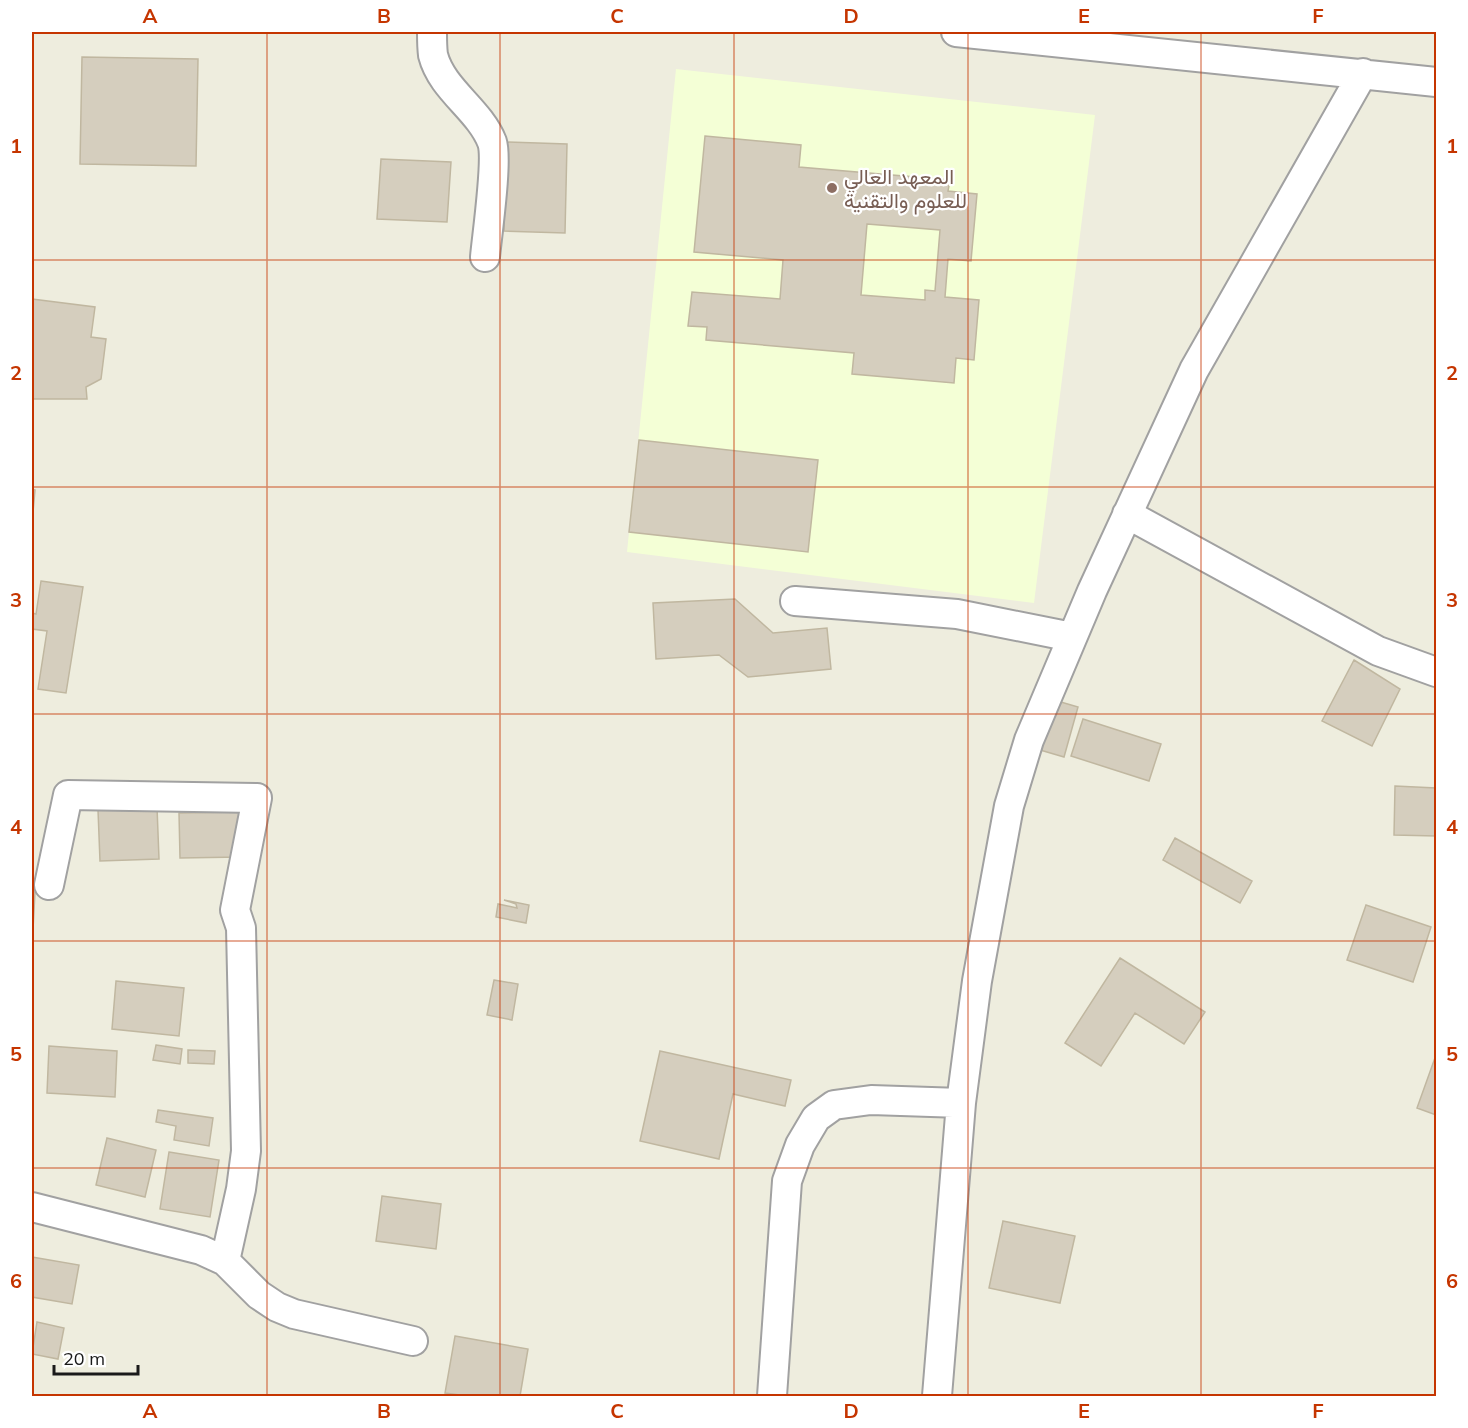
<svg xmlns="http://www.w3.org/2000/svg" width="1468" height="1428" font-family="Mulish,Vazirmatn,sans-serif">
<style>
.education{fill:#f4ffd6}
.building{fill:#d5cebe;stroke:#c0b7a0;stroke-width:1.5;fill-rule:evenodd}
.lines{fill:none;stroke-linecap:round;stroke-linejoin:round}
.minor-casing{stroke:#a1a1a1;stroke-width:32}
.minor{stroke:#fff;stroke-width:28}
.grid{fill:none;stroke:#c53500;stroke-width:1.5;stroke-opacity:0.55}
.education-dot{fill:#8d6e63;stroke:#fff;stroke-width:2}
.labels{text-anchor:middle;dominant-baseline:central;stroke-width:4.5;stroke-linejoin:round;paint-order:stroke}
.education-label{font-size:21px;fill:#785e54;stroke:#fff;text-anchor:start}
.neatline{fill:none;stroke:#c53500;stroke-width:2}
.grid-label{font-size:20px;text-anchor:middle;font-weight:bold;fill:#c53500}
</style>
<rect width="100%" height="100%" fill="#eeedde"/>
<!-- education -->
<path class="education" d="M676,69l419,46 -61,488 -407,-51z"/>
<!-- building -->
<path class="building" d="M82,57l116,2 -2,107 -116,-2z
M705,136l96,9 -2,22 151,13 -2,11 29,3 -6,67 -23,-2 -3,38 34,3 -5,60 -18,-2 -2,25 -102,-9 2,-21 -148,-13 1,-13 -19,-1 4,-34 88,7 3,-39 -89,-8zM867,224l73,6 -5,61 -10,-1v10l-64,-5z
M506,142l61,2 -2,89 -61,-2z
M381,159l70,3 -4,60 -70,-3z
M32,299l63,8 -4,30 15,2 -5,40 -15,8 1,12h-54l-1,-4z
M639,440l179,20 -10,92 -179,-20z
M32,489l3,1 -2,22h-1z
M41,581l42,6 -17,106 -28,-4 9,-58 -15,-2v-16l4,1z
M735,599l38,34 54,-5 4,41 -83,8 -29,-22 -63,4 -3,-56z
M1354,660l46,29 -28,57 -50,-25z
M1054,700l24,7 -14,50 -24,-7z
M1083,719l78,25 -12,37 -78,-25z
M1395,786l41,2v48l-42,-1z
M157,807l2,52 -59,2 -2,-51z
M239,812l1,45 -60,1 -1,-45z
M1175,838l77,43 -12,22 -77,-43z
M32,892h3l-3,56z
M504,900l25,5 -3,18 -30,-6 2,-13 19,4 -1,-4z
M1366,905l65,22 -18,55 -66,-22z
M1120,958l85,54 -21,32 -49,-31 -34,53 -36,-23z
M494,980l24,4 -6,36 -25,-5z
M116,981l68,7 -5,48 -67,-7z
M156,1045l26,4 -2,15 -27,-4z
M49,1046l68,5 -2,46 -68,-4z
M188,1050l27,1 -1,13 -26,-1z
M660,1051l131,29 -6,26 -52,-12 -14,65 -79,-18z
M1436,1055v60l-19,-7z
M158,1110l55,8 -4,28 -35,-6 2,-14 -20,-4z
M107,1138l49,12 -11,47 -49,-12z
M169,1152l50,8 -9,57 -50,-8z
M382,1196l59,8 -5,45 -60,-8z
M1003,1221l72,15 -15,67 -71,-15z
M32,1257l47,8 -7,39 -40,-7z
M37,1322l27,6 -6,31 -26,-5z
M455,1336l73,13 -8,47h-53l-22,-3z"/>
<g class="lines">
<defs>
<path id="minor" d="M432,32c0,7 0,15 1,23 9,35 46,54 59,87 6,17 -5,93 -7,115
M956,32l480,50
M1127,514l251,137 58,21
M795,601l162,13 115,23
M49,885l19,-90 189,3 -22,112 6,18 5,223 -5,38 -16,72
M32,1207l169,43 24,11 34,34 18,12 17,7 119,27
M772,1396l15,-215 13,-36 16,-27 18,-13 37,-5 90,3
M937,1396l24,-293 16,-122 32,-175 20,-66 63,-149 102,-221 169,-297"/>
</defs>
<!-- minor casing -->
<use href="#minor" class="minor-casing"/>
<!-- minor -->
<use href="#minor" class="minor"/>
</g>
<!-- grid -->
<path class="grid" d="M267,32v1364M500,32v1364M734,32v1364M968,32v1364M1201,32v1364M32,260h1404M32,487h1404M32,714h1404M32,941h1404M32,1168h1404"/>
<!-- markers -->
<circle class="education-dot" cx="832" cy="188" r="6"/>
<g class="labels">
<!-- education labels -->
<g class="education-label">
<text x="844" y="176">المعهد العالي<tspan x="844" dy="24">للعلوم والتقنية</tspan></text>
</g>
</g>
<!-- border -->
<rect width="1468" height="1428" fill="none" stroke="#ffffff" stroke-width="66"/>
<!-- scale -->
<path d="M54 1365v9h84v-9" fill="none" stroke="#1a1a1a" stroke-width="3"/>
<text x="63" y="1365" font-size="18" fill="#1a1a1a" stroke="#ffffff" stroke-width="4.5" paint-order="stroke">20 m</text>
<rect x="33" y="33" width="1402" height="1362" class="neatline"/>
<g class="grid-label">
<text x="150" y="23">A</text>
<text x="384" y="23">B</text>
<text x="617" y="23">C</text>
<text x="851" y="23">D</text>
<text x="1084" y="23">E</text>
<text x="1318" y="23">F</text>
<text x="16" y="153">1</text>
<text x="1452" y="153">1</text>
<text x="16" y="380">2</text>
<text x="1452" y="380">2</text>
<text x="16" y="607">3</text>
<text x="1452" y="607">3</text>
<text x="16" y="834">4</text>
<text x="1452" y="834">4</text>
<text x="16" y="1061">5</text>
<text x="1452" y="1061">5</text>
<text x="16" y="1288">6</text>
<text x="1452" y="1288">6</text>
<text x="150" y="1418">A</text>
<text x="384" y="1418">B</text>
<text x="617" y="1418">C</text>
<text x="851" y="1418">D</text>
<text x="1084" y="1418">E</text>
<text x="1318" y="1418">F</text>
</g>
</svg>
